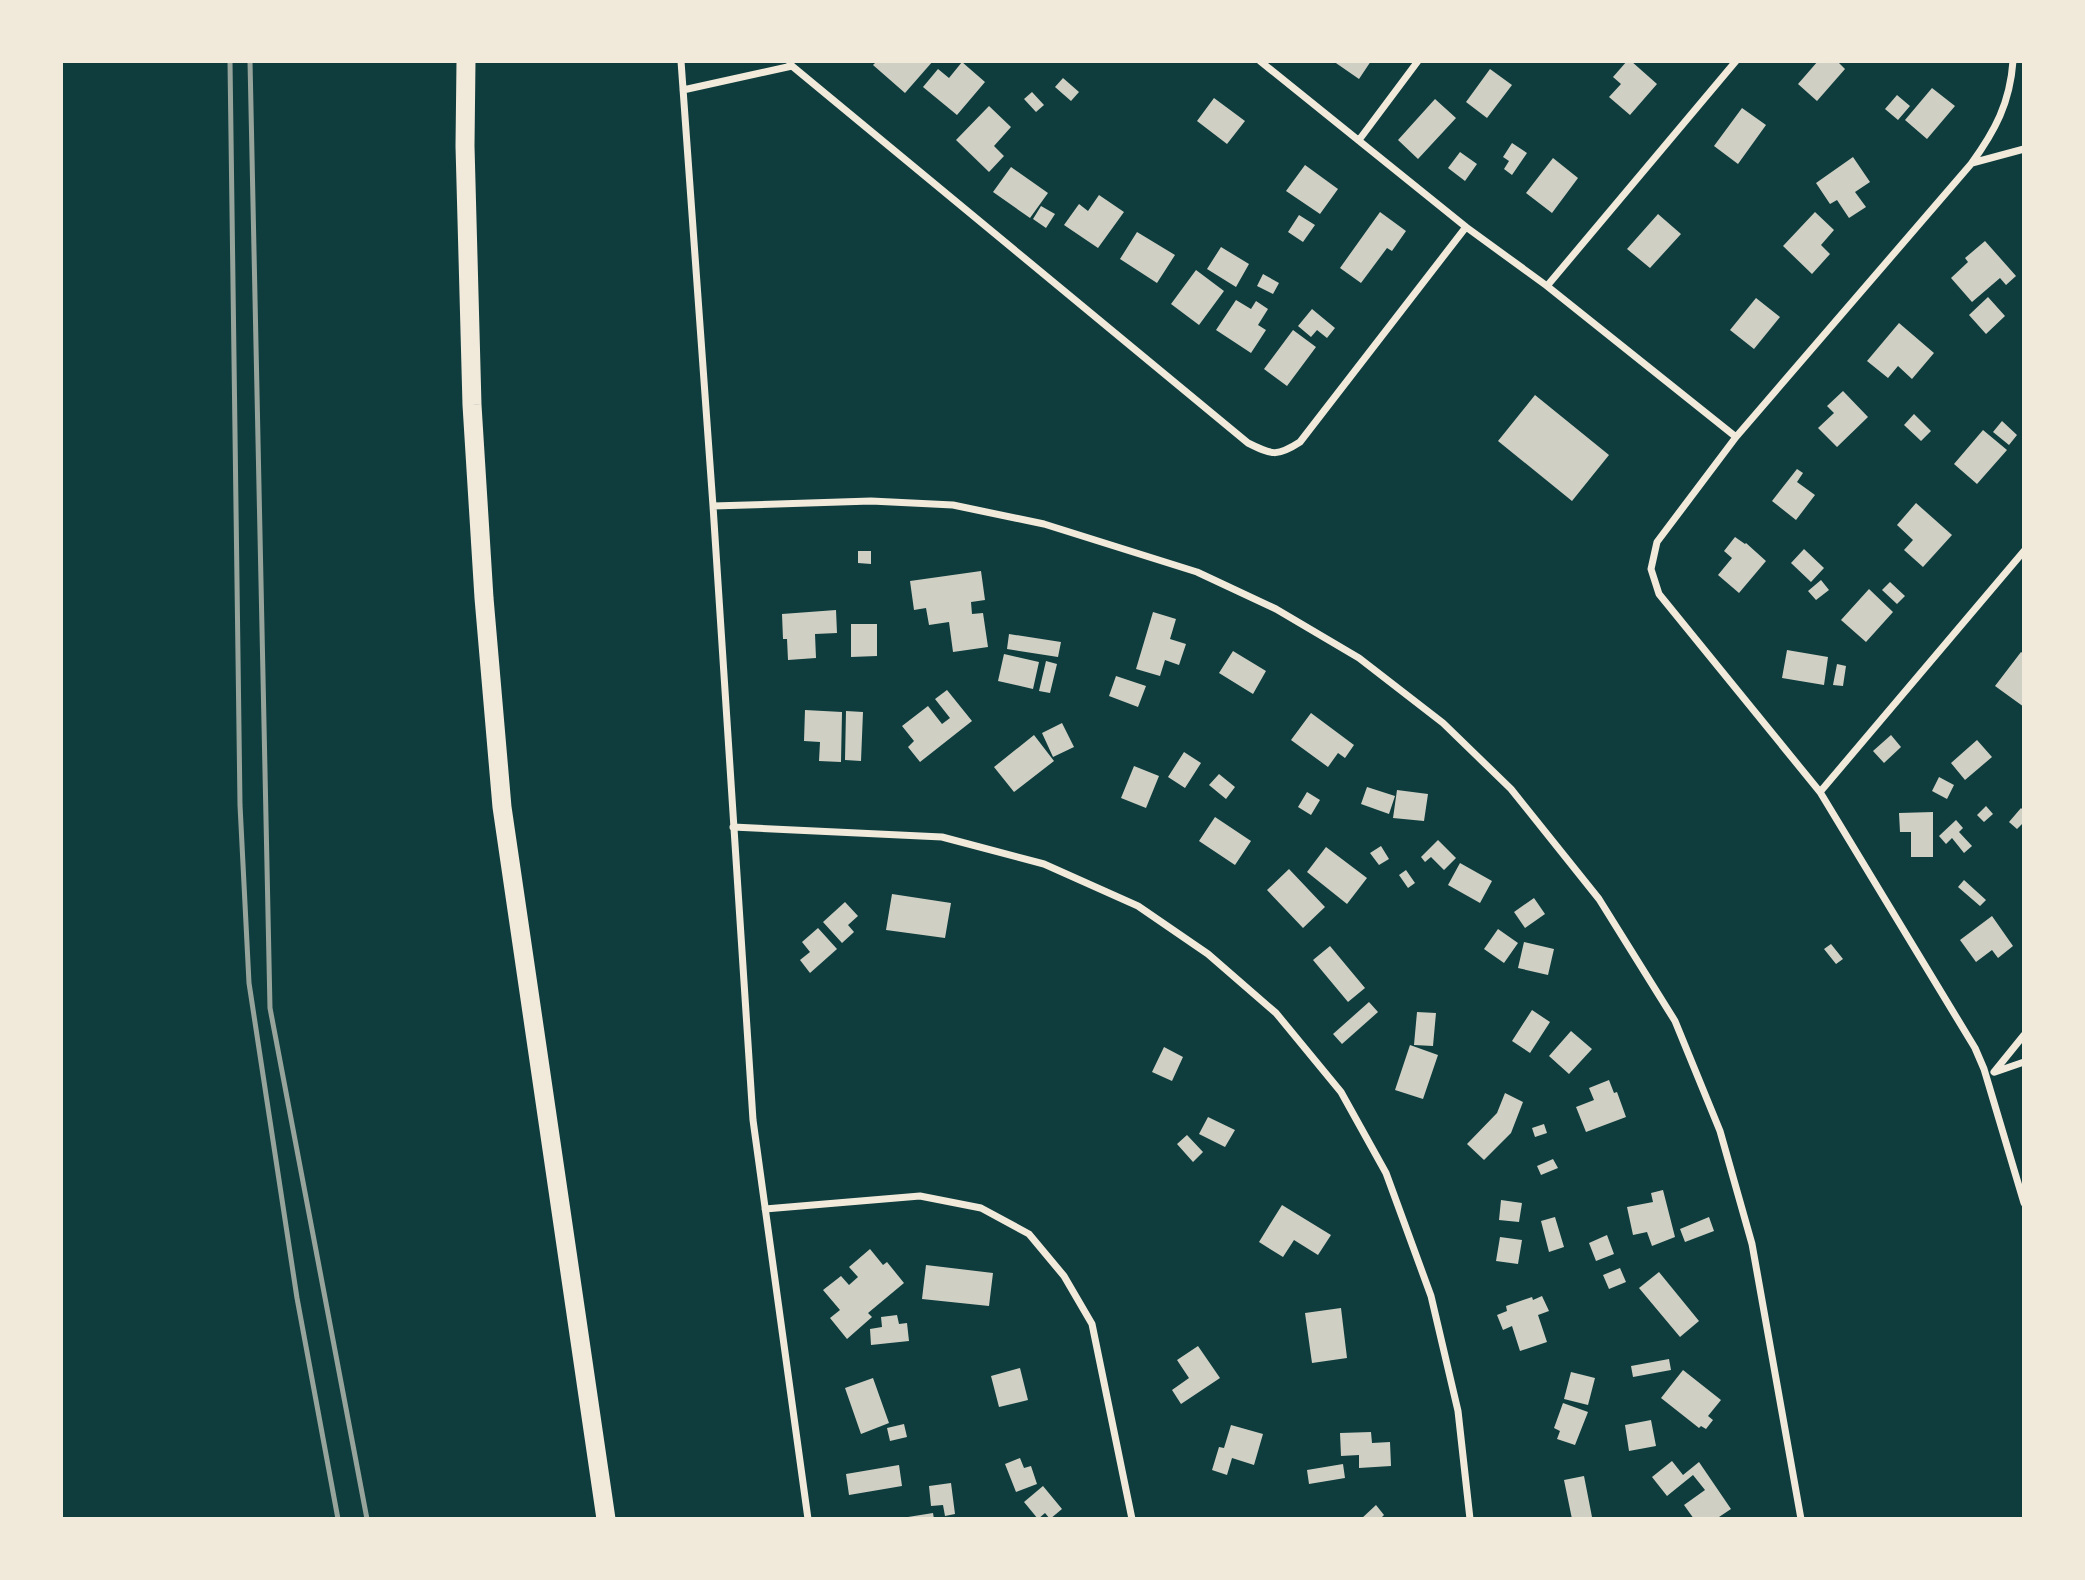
<svg xmlns="http://www.w3.org/2000/svg" width="2085" height="1580" font-family="'Times New Roman',serif">
<style>
.building{fill:#cfcfc3}
.lines{fill:none;stroke-linecap:round;stroke-linejoin:round}
.minor{stroke:#f1e9da;stroke-width:7}
.trunk{stroke:#f1e9da;stroke-width:19}
.rail{stroke:#97a49c;stroke-width:5}
</style>
<rect width="100%" height="100%" fill="#0f3d3e"/>
<!-- building -->
<path class="building" d="M877,61h56l-28,32 -32,-28z
M1333,61h38l-12,18z
M1627,61h4l26,23 -27,31 -21,-18 12,-13 -8,-7z
M1818,61h19l8,8 -28,32 -19,-17z
M962,62l23,20 -28,33 -34,-28 15,-18 11,9z
M1490,69l22,16 -25,33 -21,-16z
M1063,78l16,14 -8,9 -16,-14z
M1932,88l23,18 -28,33 -22,-19z
M1032,92l12,13 -8,7 -12,-13z
M1897,95l13,11 -12,14 -13,-11z
M1214,98l31,23 -18,23 -30,-23z
M1435,99l21,19 -38,41 -20,-19z
M989,106l22,21 -17,19 10,10 -15,16 -33,-32z
M1742,108l24,17 -28,39 -24,-18z
M1512,143l15,10 -15,22 -8,-6 5,-8 -6,-4z
M1460,152l17,12 -12,17 -17,-13z
M1853,157l17,25 -15,10 11,15 -17,11 -12,-18 -7,4 -14,-21z
M1553,158l25,20 -26,35 -26,-20z
M1305,165l33,24 -18,25 -34,-23z
M1011,167l37,26 -18,25 -37,-26z
M1099,195l25,17 -26,36 -34,-23 15,-21 9,7z
M1041,206l14,8 -9,14 -13,-9z
M1380,212l26,19 -14,20 -5,-3 -26,35 -21,-15z
M1815,212l19,18 -13,15 9,9 -18,20 -29,-28z
M1658,214l23,20 -31,34 -23,-19z
M1299,215l16,10 -12,17 -15,-10z
M1137,232l38,23 -18,28 -37,-24z
M1985,241l31,35 -10,9 -6,-7 -28,24 -21,-24 17,-16 -3,-4z
M1221,247l28,17 -13,23 -29,-18z
M1196,270l28,21 -25,34 -28,-21z
M1263,274l16,9 -6,11 -16,-8z
M1988,297l17,19 -19,18 -17,-19z
M1756,298l24,19 -26,32 -24,-19z
M1236,300l15,9 5,-8 12,8 -10,16 8,5 -15,23 -35,-23z
M1312,309l23,19 -8,10 -10,-8 -6,7 -13,-11z
M1899,323l35,30 -22,26 -14,-13 -10,12 -21,-17z
M1293,330l23,17 -29,39 -23,-17z
M1843,391l25,26 -31,30 -19,-19 16,-15 -7,-7z
M1535,395l74,60 -37,46 -74,-60z
M1914,414l17,17 -10,10 -17,-16z
M2002,421l15,14 -8,10 -16,-13z
M1983,430l24,20 -30,34 -23,-20z
M1797,469l6,4 -6,9 18,13 -19,25 -24,-19z
M1916,503l36,32 -29,32 -19,-17 9,-10 -16,-15z
M1735,537l10,7 1,-1 20,18 -27,32 -21,-18 14,-17 -8,-7z
M1804,549l20,19 -13,14 -20,-19z
M858,551h13v13l-13,-1z
M981,571l4,29 -14,2 1,12 11,-1 5,34 -35,5 -4,-30 -20,3 -3,-17 -12,2 -4,-29z
M1821,580l8,10 -13,10 -8,-9z
M1890,582l15,14 -8,8 -15,-14z
M1869,589l24,23 -27,30 -25,-22z
M836,610l1,23 -22,1 1,24 -28,2 -1,-21h-4l-1,-25z
M1153,612l23,7 -6,20 16,5 -7,21 -14,-5 -5,16 -24,-7z
M851,624h26v32l-26,1z
M1009,634l52,8 -3,15 -51,-8z
M1787,650l41,7 -4,28 -42,-7z
M1233,651l33,20 -13,23 -34,-21z
M2021,652l3,2v53l-29,-21z
M1004,654l35,8 -6,27 -35,-8z
M1046,661l11,3 -7,29 -11,-2z
M1837,664l9,2 -3,20 -10,-1z
M1116,676l30,10 -8,21 -29,-11z
M947,690l25,31 -52,41 -12,-15 6,-6 -12,-15 26,-20 14,18 8,-6 -15,-19z
M805,710l37,2 -1,50 -22,-1 1,-19 -16,-1z
M846,711l17,1 -2,49 -16,-1z
M1311,713l43,32 -9,13 -7,-5 -10,14 -37,-27z
M1062,723l12,24 -21,10 -11,-24z
M1034,735l20,26 -40,31 -20,-25z
M1891,735l10,12 -17,16 -11,-12z
M1977,740l15,17 -27,23 -14,-17z
M1184,752l17,11 -16,25 -17,-11z
M1134,766l25,10 -13,32 -25,-10z
M1219,774l16,13 -9,12 -17,-14z
M1939,777l15,8 -7,14 -15,-8z
M1367,787l28,9 -6,18 -28,-10z
M1397,790l31,4 -4,27 -31,-3z
M1307,792l13,8 -9,15 -13,-8z
M1986,806l7,8 -9,8 -7,-7z
M2021,808l3,3v11l-7,7 -8,-7z
M1933,812v45h-22v-25h-11l-1,-19z
M1215,817l36,24 -16,24 -36,-24z
M1956,820l7,8 -4,4 13,14 -8,7 -12,-15 -6,6 -7,-8z
M1438,840l18,18 -12,12 -13,-13 -6,5 -4,-5z
M1381,846l8,13 -10,6 -9,-12z
M1326,847l41,31 -20,26 -40,-32z
M1460,863l32,18 -12,22 -32,-18z
M1289,869l36,38 -22,21 -36,-38z
M1406,870l9,13 -7,5 -9,-13z
M1964,880l22,20 -6,6 -22,-19z
M892,894l59,9 -6,35 -59,-8z
M1534,898l11,16 -20,14 -11,-16z
M845,902l13,14 -10,9 6,7 -12,11 -19,-21z
M1992,916l21,30 -15,12 -6,-8 -16,12 -16,-22z
M818,928l19,21 -27,24 -10,-13 10,-8 -8,-10z
M1498,929l20,14 -14,20 -20,-14z
M1524,942l30,7 -6,26 -30,-7z
M1831,944l12,15 -7,5 -12,-15z
M1330,946l35,42 -17,14 -35,-42z
M1369,1002l9,10 -36,32 -9,-10z
M1532,1010l18,12 -20,31 -18,-12z
M1417,1012l19,1 -3,33 -19,-1z
M1571,1031l21,18 -23,25 -20,-18z
M1410,1045l28,10 -15,44 -28,-9z
M1164,1047l19,10 -11,24 -20,-9z
M1609,1080l5,13 3,-1 9,25 -40,15 -10,-25 18,-7 -5,-12z
M1505,1093l18,9 -12,31 -27,27 -17,-16 30,-31z
M1208,1117l27,13 -10,17 -26,-13z
M1544,1124l3,9 -12,4 -3,-9z
M1187,1135l16,17 -10,10 -16,-18z
M1553,1159l5,9 -17,7 -4,-9z
M1663,1190l12,47 -23,9 -5,-14 -14,3 -6,-28 26,-5 -2,-9z
M1501,1200l21,3 -3,19 -20,-2z
M1282,1205l49,30 -13,20 -24,-15 -11,17 -24,-15z
M1555,1217l9,30 -15,5 -8,-31z
M1709,1217l5,14 -29,11 -5,-13z
M1607,1235l7,19 -18,7 -7,-18z
M1500,1237l22,3 -4,24 -22,-3z
M870,1249l13,16 4,-3 17,21 -36,30 4,4 -25,22 -17,-21 10,-8 -17,-20 18,-14 8,9 9,-8 -9,-10z
M926,1265l67,8 -4,33 -67,-7z
M1620,1268l6,14 -17,7 -6,-14z
M1659,1272l40,49 -19,16 -41,-49z
M1542,1296l7,15 -11,4 9,27 -27,9 -8,-25 -9,4 -6,-15 10,-4 -1,-5 26,-9 1,3z
M1341,1308l6,50 -35,5 -7,-50z
M897,1315l2,9 8,-1 2,18 -38,4 -1,-16 12,-2 -1,-10z
M1198,1346l22,32 -39,26 -9,-14 17,-12 -12,-18z
M1669,1359l2,11 -38,7 -2,-11z
M1020,1368l8,32 -29,7 -8,-31z
M1683,1370l38,30 -13,16 5,4 -7,9 -5,-3 -2,2 -38,-30z
M1571,1372l24,6 -7,27 -24,-6z
M873,1378l16,45 -28,11 -16,-46z
M1563,1403l25,9 -13,33 -18,-6 3,-8 -6,-3z
M1651,1420l5,26 -27,5 -4,-26z
M904,1424l3,13 -17,4 -3,-13z
M1231,1425l32,9 -9,31 -22,-7 -5,17 -15,-5 7,-23 5,1z
M1371,1432l1,11 18,-1 1,24 -32,2v-13l-18,1 -1,-23z
M1020,1458l4,10 7,-2 6,18 -21,8 -11,-28z
M1672,1461l11,14 16,-13 32,47 -15,10h-22l-10,-14 21,-15 -12,-15 -26,21 -15,-19z
M1343,1464l2,14 -36,6 -2,-14z
M899,1465l3,21 -53,9 -3,-21z
M1584,1476l8,41 -20,2 -8,-39z
M951,1483l4,31 -10,2 -2,-11 -12,1 -2,-20z
M1043,1486l19,23 -12,10 -5,-6 -7,6 -14,-17z
M1376,1505l8,10 -4,4h-19z
M933,1513l1,6h-26v-2z"/>
<g class="lines">
<!-- minor -->
<path class="minor" d="M681,61l32,445 40,614 55,399
M792,66l456,377c24,12 29,14 52,-1l166,-215 -206,-166
M683,90l109,-24 -3,-5
M1359,140l59,-79
M1972,163l52,-14
M1466,227l81,59 189,151 235,-273c24,-33 39,-61 42,-103
M1547,286l189,-225
M1736,437l-79,105 -6,27 8,25 161,198 155,256 9,21 40,134
M713,506l158,-5 82,4 91,19 153,48 79,37 83,49 84,65 68,66 88,110 76,122 45,110 32,113 49,275
M1820,792l204,-241
M733,827l209,10 102,27 94,42 70,48 68,59 65,79 45,81 45,123 27,115 12,108
M1994,1072l30,-37
M1995,1072l29,-10
M765,1209l155,-13 61,12 48,26 35,42 28,48 40,195"/>
<!-- trunk -->
<path class="trunk" d="M466,61l-1,85 7,259 12,193 18,209 104,712"/>
<!-- rail -->
<path class="rail" d="M230,61l10,744 9,178 48,315 41,221
M250,61l20,947 97,511"/>
</g>
<!-- border -->
<rect width="2085" height="1580" fill="none" stroke="#f1e9da" stroke-width="126"/>
</svg>
